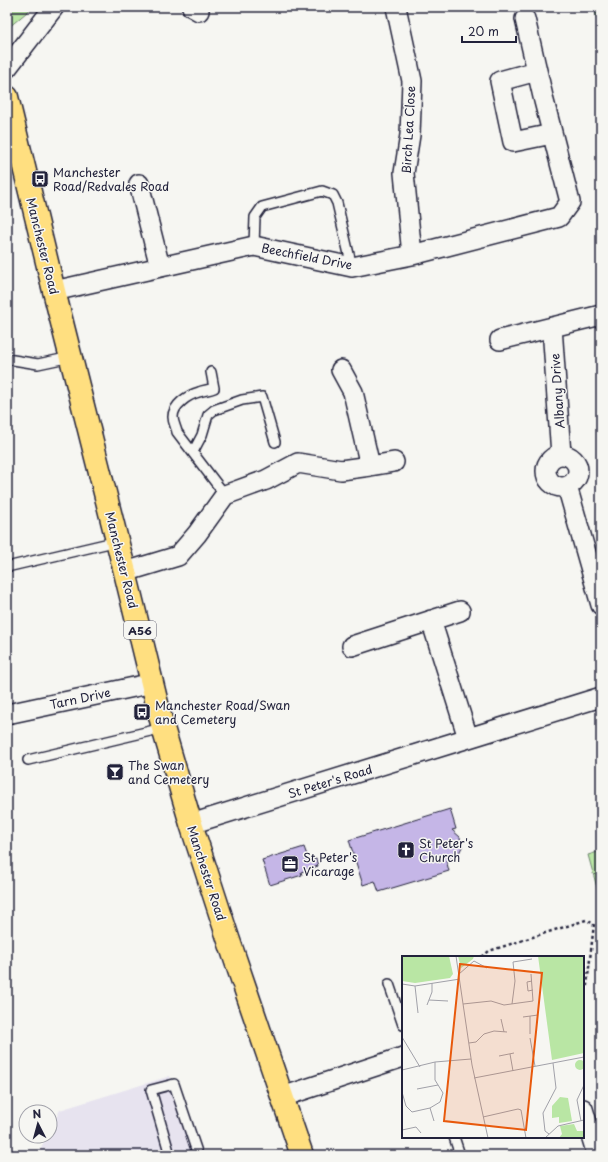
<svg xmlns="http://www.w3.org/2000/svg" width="608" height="1162" font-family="'Playpen Sans',sans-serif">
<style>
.built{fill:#e7e3ef}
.green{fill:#b9e6a4;stroke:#6e8470}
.building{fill:#c5b6e7;stroke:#22223b}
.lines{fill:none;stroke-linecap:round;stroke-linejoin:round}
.service-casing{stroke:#22223b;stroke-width:12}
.minor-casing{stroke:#22223b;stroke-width:22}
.trunk-casing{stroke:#22223b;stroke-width:25}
.path{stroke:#22223b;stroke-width:2.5;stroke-dasharray:3 3;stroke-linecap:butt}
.service{stroke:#f6f6f2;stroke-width:9}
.minor{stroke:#f6f6f2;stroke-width:19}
.trunk{stroke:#ffdf80;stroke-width:22}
.labels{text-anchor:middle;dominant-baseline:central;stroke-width:3;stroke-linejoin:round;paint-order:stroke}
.shield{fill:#f6f6f2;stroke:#626272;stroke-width:1}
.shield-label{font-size:11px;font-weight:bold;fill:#22223b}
.street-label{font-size:12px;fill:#22223b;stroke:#f6f6f2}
.poi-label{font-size:12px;fill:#22223b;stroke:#f6f6f2;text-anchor:start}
.inset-road{fill:none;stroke:#a1a1a9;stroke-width:1}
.view{fill:#e8590c;fill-opacity:0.15;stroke:#e8590c;stroke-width:2}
.inset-edge{fill:none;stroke:#22223b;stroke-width:2}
</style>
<rect width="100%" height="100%" fill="#f6f6f2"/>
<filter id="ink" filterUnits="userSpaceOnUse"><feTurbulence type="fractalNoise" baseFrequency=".025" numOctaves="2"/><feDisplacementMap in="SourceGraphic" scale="8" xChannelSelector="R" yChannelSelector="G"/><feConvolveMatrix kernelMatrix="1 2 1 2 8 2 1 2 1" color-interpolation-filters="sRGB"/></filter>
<g filter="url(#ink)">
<!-- built -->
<path class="built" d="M170,1076l27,79h-160l10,-19h3v-7l10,-19z"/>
<!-- green -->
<path class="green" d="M7,7h26l-25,21z
M594,7h7v28z
M601,851v51l-13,-47z"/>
<!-- building -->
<path class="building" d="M450,809l6,20 -4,1 8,7 2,10 -3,6 -5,5 -8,2 3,11 -70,21 -4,-11 -12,4 -14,-45z
M304,847l5,14 7,-2 2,7 -17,6 1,3 -32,10 -8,-25z"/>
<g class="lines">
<defs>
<path id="service" d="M254,246l1,-29 7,-10 60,-16 11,4 4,8 15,64
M7,359l31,5 33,-7
M211,372l3,16c-5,2 -10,2 -15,4 -11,3 -26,13 -26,25 0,6 3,10 4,15l48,63
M193,452l9,-17 6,-20 6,-5 28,-10 20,-3 13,45
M7,567l111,-26
M28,760l135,-32
M389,984l14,41
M454,1137l6,18
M170,1155l-19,-65 23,-6 24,71"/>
<path id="minor" d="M192,7l7,4
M396,7l16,74 -2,54 -6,38 8,82
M7,68l47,-61
M537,71l-37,10 13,61 39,-8
M139,184l21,83
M54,291l200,-45 98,21 60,-12 147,-38 11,-15 -26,-101 -19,-82
M552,327l9,128
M500,340l101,-25
M341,370l12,22 17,74
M546 471a16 16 0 1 1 32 0a16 16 0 1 1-32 0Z
M567,486l34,119
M125,572l53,-16 19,-22 28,-39 41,-15 32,-17 43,7 29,-4 24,-4
M431,620l37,118
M352,646l108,-35
M7,714l146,-31
M191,824l410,-127
M282,1097l121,-40
M583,1109l14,46"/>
<path id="trunk" d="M7,97l47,194 71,281 38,156 28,96 37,114 74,217"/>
</defs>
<!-- service casing -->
<use href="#service" class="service-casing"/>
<!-- minor casing -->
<use href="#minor" class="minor-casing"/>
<!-- trunk casing -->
<use href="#trunk" class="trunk-casing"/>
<!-- path -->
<path class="path" d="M482,957l7,-6 97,-31 8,4 -7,61 -4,1"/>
<!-- service -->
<use href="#service" class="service"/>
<!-- minor -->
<use href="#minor" class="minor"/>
<!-- trunk -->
<use href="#trunk" class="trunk"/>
</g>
</g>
<!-- icons -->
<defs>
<symbol id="bus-square" viewBox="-11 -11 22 22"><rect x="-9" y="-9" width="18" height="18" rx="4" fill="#22223b" stroke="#f6f6f2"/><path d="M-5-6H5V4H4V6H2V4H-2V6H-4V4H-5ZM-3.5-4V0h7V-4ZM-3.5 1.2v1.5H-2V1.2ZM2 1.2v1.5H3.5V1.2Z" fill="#fff"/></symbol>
<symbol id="bar-square" viewBox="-11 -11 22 22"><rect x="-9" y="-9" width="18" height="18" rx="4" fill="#22223b" stroke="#f6f6f2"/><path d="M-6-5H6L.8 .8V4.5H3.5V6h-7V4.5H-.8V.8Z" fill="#fff"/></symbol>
<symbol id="church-square" viewBox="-11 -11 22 22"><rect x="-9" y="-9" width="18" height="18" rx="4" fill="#22223b" stroke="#f6f6f2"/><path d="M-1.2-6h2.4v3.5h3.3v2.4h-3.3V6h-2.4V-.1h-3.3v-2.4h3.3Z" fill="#fff"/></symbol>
<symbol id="office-square" viewBox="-11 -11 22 22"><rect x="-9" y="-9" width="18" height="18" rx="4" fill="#22223b" stroke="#f6f6f2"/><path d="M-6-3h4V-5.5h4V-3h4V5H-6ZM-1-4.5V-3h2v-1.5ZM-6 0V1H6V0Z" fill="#fff"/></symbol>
</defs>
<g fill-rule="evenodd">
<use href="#bus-square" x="30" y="169" width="20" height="20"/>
<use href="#bus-square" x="132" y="702" width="20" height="20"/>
<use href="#bar-square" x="105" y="762" width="20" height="20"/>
<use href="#church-square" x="396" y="840" width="20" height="20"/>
<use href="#office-square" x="280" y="854" width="20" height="20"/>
</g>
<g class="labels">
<!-- shield labels -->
<rect class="shield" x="124" y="621" width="32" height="18" rx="3"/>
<g class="shield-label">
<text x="140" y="630">A56</text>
</g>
<!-- street labels -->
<g class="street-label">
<text transform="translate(408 130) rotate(-87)">Birch Lea Close</text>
<text transform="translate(43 246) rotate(76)">Manchester Road</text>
<text transform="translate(307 256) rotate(11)">Beechfield Drive</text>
<text transform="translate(557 391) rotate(-94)">Albany Drive</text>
<text transform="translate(122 560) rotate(76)">Manchester Road</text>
<text transform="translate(80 698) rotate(-12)">Tarn Drive</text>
<text transform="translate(330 781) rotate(-17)">St Peter's Road</text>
<text transform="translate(207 873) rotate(72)">Manchester Road</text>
</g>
<!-- poi labels -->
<g class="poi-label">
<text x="53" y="172">Manchester<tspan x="53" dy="14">Road/Redvales Road</tspan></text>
<text x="155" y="705">Manchester Road/Swan<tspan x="155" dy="14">and Cemetery</tspan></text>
<text x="128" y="765">The Swan<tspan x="128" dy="14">and Cemetery</tspan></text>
<text x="419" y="843">St Peter's<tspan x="419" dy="14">Church</tspan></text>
<text x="303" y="857">St Peter's<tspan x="303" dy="14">Vicarage</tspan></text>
</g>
</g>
<!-- overview -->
<g transform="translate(402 956)">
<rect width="182" height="182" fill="#f6f6f2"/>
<path d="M0,0h47l4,18 -3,4 -35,5 -13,-2zM56,0h16l-1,3 -12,9zM136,0h46v97l-32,7zM173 109a5 5 0 1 1 10 0a5 5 0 1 1-10 0ZM158,141l8,1 4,23 -13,2v-6l-7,1v-12zM172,168l3,7h7v7h-25l3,-4 -2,-8z" fill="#b9e6a4"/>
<path class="inset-road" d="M54,0l16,109 16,73M57,18l15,-13 13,7M130,25l-5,1 1,9 5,-1M0,28l13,2 45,-7M13,30l3,27M27,44l19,1M61,48l28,-3 13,4 29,-4 -2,-27M110,48l3,-23 -2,-19 19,-3M25,49l5,-13v-9M121,61l15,-2M99,63l3,13M128,78v-18M0,81l18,30M128,82l5,28M67,87l7,-1 8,-8 10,-3 13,1M108,98l3,17M97,100l15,-3M0,114l33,-8 36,-3M72,122l110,-21M15,133l21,-4M0,136l4,14 6,6 18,-4 10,-6 3,-9 -8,-13v-18M28,152l4,13M81,161l35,-8 3,1 5,28M179,165l-4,-21 7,-15M0,174l14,-3 5,6M147,178l-4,-3 -2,-18 13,-25 -3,-25M143,182l13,-12 26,-6"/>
<path class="view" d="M58,8l82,9 -16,157 -82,-9z"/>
<rect width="182" height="182" class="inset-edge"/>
</g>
<!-- margin -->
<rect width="608" height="1162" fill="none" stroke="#f6f6f2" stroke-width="24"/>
<rect x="12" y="12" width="584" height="1138" fill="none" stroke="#22223b" stroke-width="1.5" filter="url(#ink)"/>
<!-- north arrow -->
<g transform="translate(38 1124) rotate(354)"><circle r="19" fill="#f6f6f2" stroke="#a1a1a9"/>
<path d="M0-3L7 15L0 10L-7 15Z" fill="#22223b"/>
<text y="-6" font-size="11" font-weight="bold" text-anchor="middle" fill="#22223b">N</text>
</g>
<!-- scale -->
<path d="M462 36v6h54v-6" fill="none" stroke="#22223b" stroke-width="2"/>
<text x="468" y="36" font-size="12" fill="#22223b" stroke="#f6f6f2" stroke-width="3" paint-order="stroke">20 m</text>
</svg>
